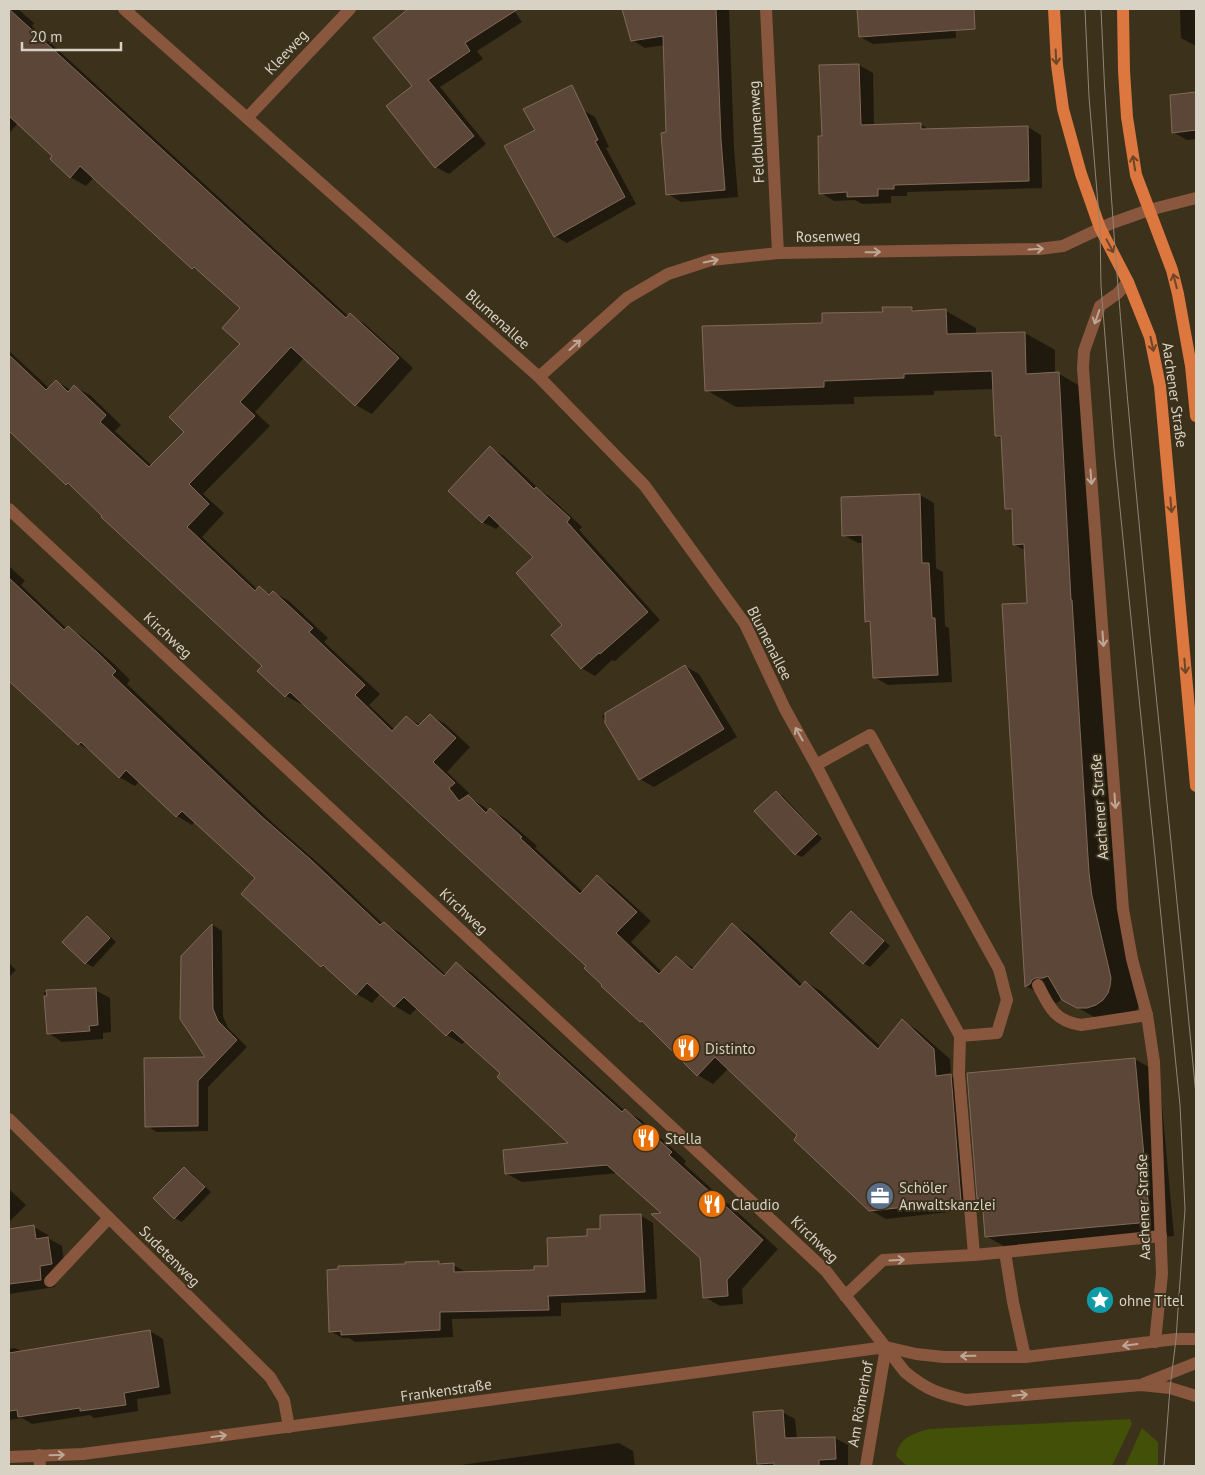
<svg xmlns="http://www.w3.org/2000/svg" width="1205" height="1475" font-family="'PT Sans',sans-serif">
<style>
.green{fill:#425008}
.shadow{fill:#0007}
.building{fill:#5c4637;stroke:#826a5a}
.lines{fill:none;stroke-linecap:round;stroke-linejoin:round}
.service{stroke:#88573e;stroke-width:12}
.minor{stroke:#88573e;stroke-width:12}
.tertiary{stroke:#88573e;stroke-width:12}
.primary{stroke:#db773f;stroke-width:12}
.tram{stroke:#8f8675;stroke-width:1}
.oneway{stroke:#6c4626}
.oneway2{stroke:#bca796}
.labels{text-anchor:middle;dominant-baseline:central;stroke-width:4;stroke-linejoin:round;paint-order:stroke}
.street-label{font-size:15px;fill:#d8d2c5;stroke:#3c311b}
.poi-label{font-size:15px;fill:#d8d2c5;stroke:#3c311b;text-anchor:start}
</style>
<rect width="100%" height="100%" fill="#3c311b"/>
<!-- green -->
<path class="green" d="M1130,1419l2,5 -20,42h-205l-11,-10c4,-19 16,-22 33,-27z
M1142,1428l16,14v24h-33z"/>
<!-- shadow -->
<path class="shadow" d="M9,9h9l16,14 -2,3 316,290 2,-1 15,9 48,44 -41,46 -16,-9 -52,-47 -49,54 15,14 -67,68 21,19 -22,24 56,53 2,-2 11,7 2,-3 16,9 39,37 -4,4 56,52 -11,11 26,25 12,-13 13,8 10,-10 15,9 25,23 -23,25 22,21 -3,3 17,10 6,5 2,-1 15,9 31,27 -2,2 48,44 15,-15 15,9 38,35 -20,21 31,30 14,-15 19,12 38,-44 15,9 55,51 2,-3 16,9 60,56 21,-26 15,9 33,29 1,17 15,9 10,124 -90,10 -16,-9 -71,-76 -70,-66 -16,16 -15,-9 -49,-49 -9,-5 -52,-55 -285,-263 -2,1 -15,-8 -22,-30 -188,-177 -9,-5 -58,-55v-78l40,37 7,-7 15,9 4,-3 15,8 31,30 -6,6 37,35 33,-34 56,-88 1,-36 -36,-33 -13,-7 -99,-91 -8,9 -16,-9 -16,-21 -36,-33 -8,9 -1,-1z
M415,9h98l9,13 -45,29 6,8 -43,28 46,57 -37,30 -13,-7 -22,-81 -10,-70z
M623,9h106l5,139 4,49 -57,5 -13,-8v-61l-3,-88 -20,3 -13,-8z
M858,9h96l2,29 -83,6 -13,-7z
M1180,9h16v37l-15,-8z
M859,65l14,8 1,53 46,-2 10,6 98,-3 13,8 1,53 -135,4v4h-16v7l-29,1 -7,-4 -21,1 -13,-8 2,-56z
M1196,94v45l-9,1 -14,-8 -2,-36z
M583,110l12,7 14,30 -3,1 30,56 -69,39 -12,-7z
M912,308l6,4 28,-1 30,17v7l49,-2 30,17v23h3l30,18 31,500 21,113 -7,13h-39l-31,-18 -1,-3 -2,5 -4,2 -30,-17 3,-382 -3,-53 -12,-7 -1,-32 -6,-3 -5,-70 -6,-3 -2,-47 -60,2v4l-80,2v7l-118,3 -30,-17 117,-66z
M490,448l14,8 37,35 8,5 33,31 -3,3 81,90 -45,41 -3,-1 -17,16 -14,-8 -46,-111 -34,-33 -5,5 -14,-7z
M920,495l14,8 2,65 7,4 2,54 4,2 3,54 -64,3 -14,-8 -3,-53 -5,-3 -3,-78h-5l-15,-8z
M9,566l16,15 -4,4 46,44 1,-1 15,9 31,27 16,16 -3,4 149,142 50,44 57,54 16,8 47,43 11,-11 15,9 153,138 15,8 46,42 -2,3 94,85 -36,40 1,15 -23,2 -15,-9 -4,-40 -37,-43 -46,-41 -96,9 -15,-8 64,-30 -69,-71 -36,-32 -4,3 -15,-9 -30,-27 -7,7 -15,-9 -14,-13 -9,10 -15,-9 -23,-21 -12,-7 -80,-72 15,-16 -62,-57 -3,4 -15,-9 -38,-35 -4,5 -16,-9 -25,-24 -15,-9 -70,-66z
M685,666l14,8 38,63 -83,50 -14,-8 -38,-63z
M776,792l7,4 39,43 -20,18 -7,-3z
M851,912l7,4 32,30 -20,21 -7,-4z
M87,917l6,4 23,21 -23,25 -7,-4 -22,-21z
M213,925l9,6 1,85 5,12 19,19 -39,40v44l-51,1 -10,-6 60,-68 -25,-101z
M9,963l7,7 -7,7z
M95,990l15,8 1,34 -8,1v6l-41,3 -14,-9 -4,-41z
M1135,1059l24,14 15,163 -163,14 -25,-14 -3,-36 -4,-2z
M184,1168l7,4 20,20 -29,30 -7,-4 -20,-20z
M9,1189l17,16 -17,17z
M640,1215l13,8 4,76 -96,4v13l-109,3 1,18 -98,5 -6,-4h-6l-13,-7 109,-69 4,3h10l13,7 69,-1 14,-4 39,-30 14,-7z
M34,1227l14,8v3l14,8 3,25 -12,2 2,14 -46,7v-64z
M150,1331l13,8 8,55 -34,5 1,12 -44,7 -4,-3 -58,9 -10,-6 -13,2v-71l6,-1 8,4z
M782,1412l13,7 2,20 38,-1 13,7v20l-85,1 -5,-3z
M619,1443l14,8 2,15h-181z"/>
<!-- building -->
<path class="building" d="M9,9l337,309 4,-5 49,45 -44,48 -64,-59 -51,55 15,14 -66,68 20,20 -22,23 68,64 4,-5 10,9 4,-4 40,37 -4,4 56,53 -10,10 37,36 14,-15 12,10 12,-12 26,24 -23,24 22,21 -6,5 10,13 9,-6 18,18 4,-5 32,29 -2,1 60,56 17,-19 40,37 -21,21 43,41 17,-18 16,14 40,-47 68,64 5,-6 73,68 24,-30 32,30 2,27 15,-2 10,127 -92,10 -75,-71 3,-5 -82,-78 -18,19 -55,-55 -2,1 -39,-36 1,-1 -18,-17 2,-2 -130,-119 -166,-155 -5,5 -28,-26 5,-5 -161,-149 1,-1 -34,-33 -2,2 -57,-54v-76l37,35 10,-10 12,12 6,-7 32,30 -6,7 49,45 35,-35 -15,-15 71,-73 -18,-16 18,-20 -46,-41 -2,2 -112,-103 -10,12 -20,-19 2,-3 -43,-40z
M408,9h110l-53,34 5,8 -42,29 46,56 -39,32 -49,-62 26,-20 -39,-48z
M622,9h94l5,131 4,50 -59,5 -5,-62 5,-1 -3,-96 -32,5z
M857,9h117l1,20 -116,8z
M859,64l2,61 60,-2v6l107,-3 1,55 -135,4v4h-16v7l-31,1v-5l-28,2 -1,-58h4l-3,-71z
M572,85l26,55 -3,1 30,56 -71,40 -50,-91 31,-16 -12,-21z
M1196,92v38l-24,3 -2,-38z
M882,307h30v4l34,-2 1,25 78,-2 1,42 33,-2 12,228h1l17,273 3,23 19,82 -1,8 -2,7 -5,7 -7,5 -9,3h-10l-6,-3 -9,-5 -14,-24 -5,2h-8l-3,2 -2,4 -5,3 -23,-383 25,-1 -3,-59 -11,1 -1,-36h-7l-4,-73h-6l-3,-65 -88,3v4l-80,3v6l-119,4 -3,-65 120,-3v-10l61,-1z
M490,446l44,43 2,-2 34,31 -3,4 81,90 -48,42 -1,-1 -18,16 -30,-34 11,-10 -46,-52 17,-16 -44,-42 -7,8 -34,-32z
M920,494l2,69h7l3,55h3l3,57 -65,3 -3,-57 -5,1 -3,-87 -20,1 -1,-39z
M9,578l55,52 4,-4 31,28 17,17 -4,4 149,141 50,44 69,65 4,-3 60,54 12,-14 166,150 3,-3 47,43 -3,3 94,85 -36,40 1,16 -25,2 -3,-40 -49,-44 10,-1 -54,-48 -102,9 -2,-24 65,-7 -71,-66 3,-4 -48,-43 -6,6 -42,-39 -10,10 -27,-24 -11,12 -33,-30 -2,2 -80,-73 14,-16 -73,-67 -6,6 -50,-47 -7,8 -38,-36 -3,3 -69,-64z
M685,665l39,64 -85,51 -34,-57v-10z
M776,791l41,43 -22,21 -41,-44z
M851,911l33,30 -21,23 -33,-31z
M87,916l23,22 -25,26 -23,-22z
M212,924l1,85 5,12 19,19 -39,41v45l-53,1 -1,-69 61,-1 -25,-38 1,-63z
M96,988l2,37 -9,1 1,5 -43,3 -3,-38h3l-1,-6z
M1135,1058l15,164 -165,15 -3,-39 -5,1 -10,-126z
M184,1167l21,20 -31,32 -21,-21z
M641,1214l4,78 -97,4 1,14 -109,2v18l-99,5v-4l-12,1 -2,-62 11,-1v-3l67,-2v-2l34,-1v3l15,-1v9l80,-2v-4h14l-1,-28 40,-2v-7h13v-14z
M34,1225l2,14 12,-2 4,27 -12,2 1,14 -32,4v-55z
M150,1330l9,57 -35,6 2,12 -46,6v-3l-62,9 -1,-7 -8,1v-58z
M783,1410l2,28 50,-1 1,22 -17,1v6h-45v-3l-17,1 -4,-52z"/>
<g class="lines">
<!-- service -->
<path class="service" d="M785,709l31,56 71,137 73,134 -1,38 15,181 31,-3 8,50 12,55
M816,765l54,-30 129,234 8,31 -10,33 -37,3
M1038,985c11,22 17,36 43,40l66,-10
M1005,1252l156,-16
M50,1281l59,-63
M845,1296l38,-36 91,-5
M39,1455l1,11"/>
<!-- minor -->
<path class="minor" d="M124,9l415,368 106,109 100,138 40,85
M766,9l12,244
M247,118l103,-109
M1128,282l-10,11 -18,13 -16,45 -1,17 40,541 9,50 15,56 7,47 8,212 -7,68
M539,377l88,-79 41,-24 43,-14 67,-7 261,-4 24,-3 49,-23 37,-13 47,-12
M9,1119l261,258 14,23 5,27
M9,1457l74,-3 803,-107 -20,119"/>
<!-- tertiary -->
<path class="tertiary" d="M9,509l817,762 79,101c22,18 34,22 61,28l175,-15 29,3 26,8
M886,1347l30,7 28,3h81l151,-18h20
M1143,1384l53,-21"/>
<!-- primary -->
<path class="primary" d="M1054,9l3,56 6,44 18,65 19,54 28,54 22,55 10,49 36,400
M1123,9l1,62 3,46 9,58 36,95 6,24 13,72 5,50"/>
<!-- tram -->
<path class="tram" d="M1085,9l4,88 11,131 1,58 13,163 66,656 5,104 -9,130 -6,49 -6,78
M1101,9c8,206 28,411 48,617 16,156 32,313 47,469"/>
</g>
<!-- one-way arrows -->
<defs><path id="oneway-shaft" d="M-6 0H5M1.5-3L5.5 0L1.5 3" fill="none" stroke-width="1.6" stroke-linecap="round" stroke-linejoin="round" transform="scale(1.25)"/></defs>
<g class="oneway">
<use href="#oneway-shaft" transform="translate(1056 57) rotate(87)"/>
<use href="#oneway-shaft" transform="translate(1134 163) rotate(-99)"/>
<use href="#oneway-shaft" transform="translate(1110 246) rotate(62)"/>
<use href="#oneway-shaft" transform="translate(1175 281) rotate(-104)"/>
<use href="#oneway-shaft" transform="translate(1152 344) rotate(78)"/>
<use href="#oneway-shaft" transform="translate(1171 505) rotate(85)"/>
<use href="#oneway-shaft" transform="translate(1185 666) rotate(85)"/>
</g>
<g class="oneway2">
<use href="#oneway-shaft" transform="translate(1036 249) rotate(-3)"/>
<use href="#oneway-shaft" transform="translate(873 252) rotate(-1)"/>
<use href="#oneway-shaft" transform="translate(711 261) rotate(-12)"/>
<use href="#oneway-shaft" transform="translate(1097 317) rotate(109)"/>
<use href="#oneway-shaft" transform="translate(575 345) rotate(-42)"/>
<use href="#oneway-shaft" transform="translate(1091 477) rotate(86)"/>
<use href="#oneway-shaft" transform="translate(1103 639) rotate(86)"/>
<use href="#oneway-shaft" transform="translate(799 734) rotate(-119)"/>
<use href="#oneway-shaft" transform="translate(1115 801) rotate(86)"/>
<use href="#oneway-shaft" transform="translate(897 1260) rotate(-3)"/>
<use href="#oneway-shaft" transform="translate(1130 1345) rotate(173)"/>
<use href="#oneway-shaft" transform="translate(968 1356) rotate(179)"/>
<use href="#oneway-shaft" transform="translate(1020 1395) rotate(-5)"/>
<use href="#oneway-shaft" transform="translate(219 1436) rotate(-7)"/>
<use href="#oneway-shaft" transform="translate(57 1455) rotate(-2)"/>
</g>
<!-- icons -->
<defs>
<symbol id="restaurant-disc" viewBox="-11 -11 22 22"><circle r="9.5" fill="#e8710a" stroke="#3c311b"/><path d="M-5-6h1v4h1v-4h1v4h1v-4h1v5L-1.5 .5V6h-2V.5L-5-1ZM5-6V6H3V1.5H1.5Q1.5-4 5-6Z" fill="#fff"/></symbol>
<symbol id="office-disc" viewBox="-11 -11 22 22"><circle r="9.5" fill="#5c6f8a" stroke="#3c311b"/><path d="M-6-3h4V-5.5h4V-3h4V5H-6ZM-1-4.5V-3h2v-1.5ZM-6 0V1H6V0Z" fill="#fff"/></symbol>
<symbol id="sight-disc" viewBox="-11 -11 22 22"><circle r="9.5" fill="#0f9aa8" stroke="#3c311b"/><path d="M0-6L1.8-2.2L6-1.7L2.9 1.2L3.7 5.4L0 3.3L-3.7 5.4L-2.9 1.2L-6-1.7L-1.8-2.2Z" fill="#fff"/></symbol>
</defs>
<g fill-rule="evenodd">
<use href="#restaurant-disc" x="670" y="1032" width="32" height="32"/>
<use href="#restaurant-disc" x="630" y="1122" width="32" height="32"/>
<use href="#office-disc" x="864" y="1180" width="32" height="32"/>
<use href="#restaurant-disc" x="696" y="1188" width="32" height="32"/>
<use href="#sight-disc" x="1084" y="1284" width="32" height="32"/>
</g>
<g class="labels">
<!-- street labels -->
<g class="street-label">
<text transform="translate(286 52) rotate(-47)">Kleeweg</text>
<text transform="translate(756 132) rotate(-93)">Feldblumenweg</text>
<text transform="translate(828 236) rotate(-1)">Rosenweg</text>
<text transform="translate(498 319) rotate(42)">Blumenallee</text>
<text transform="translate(1175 395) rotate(82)">Aachener Straße</text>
<text transform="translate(168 635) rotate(43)">Kirchweg</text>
<text transform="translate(770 643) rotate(63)">Blumenallee</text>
<text transform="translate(1099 807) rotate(-94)">Aachener Straße</text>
<text transform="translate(464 911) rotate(43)">Kirchweg</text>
<text transform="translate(1143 1207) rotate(-92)">Aachener Straße</text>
<text transform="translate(815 1239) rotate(44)">Kirchweg</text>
<text transform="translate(170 1256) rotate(45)">Sudetenweg</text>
<text transform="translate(446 1390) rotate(-8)">Frankenstraße</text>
<text transform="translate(860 1404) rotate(-80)">Am Römerhof</text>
</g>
<!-- poi labels -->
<g class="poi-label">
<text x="705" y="1048">Distinto</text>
<text x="665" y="1138">Stella</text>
<text x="899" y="1187">Schöler<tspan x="899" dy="17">Anwaltskanzlei</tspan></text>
<text x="731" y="1204">Claudio</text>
<text x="1119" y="1300">ohne Titel</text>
</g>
</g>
<!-- border -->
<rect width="1205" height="1475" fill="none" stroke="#d8d2c5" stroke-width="20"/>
<!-- scale -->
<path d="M22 42v8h99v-8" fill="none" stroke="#d8d2c5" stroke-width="2.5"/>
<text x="30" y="42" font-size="15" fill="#d8d2c5" stroke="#3c311b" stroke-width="4" paint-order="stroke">20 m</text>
</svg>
